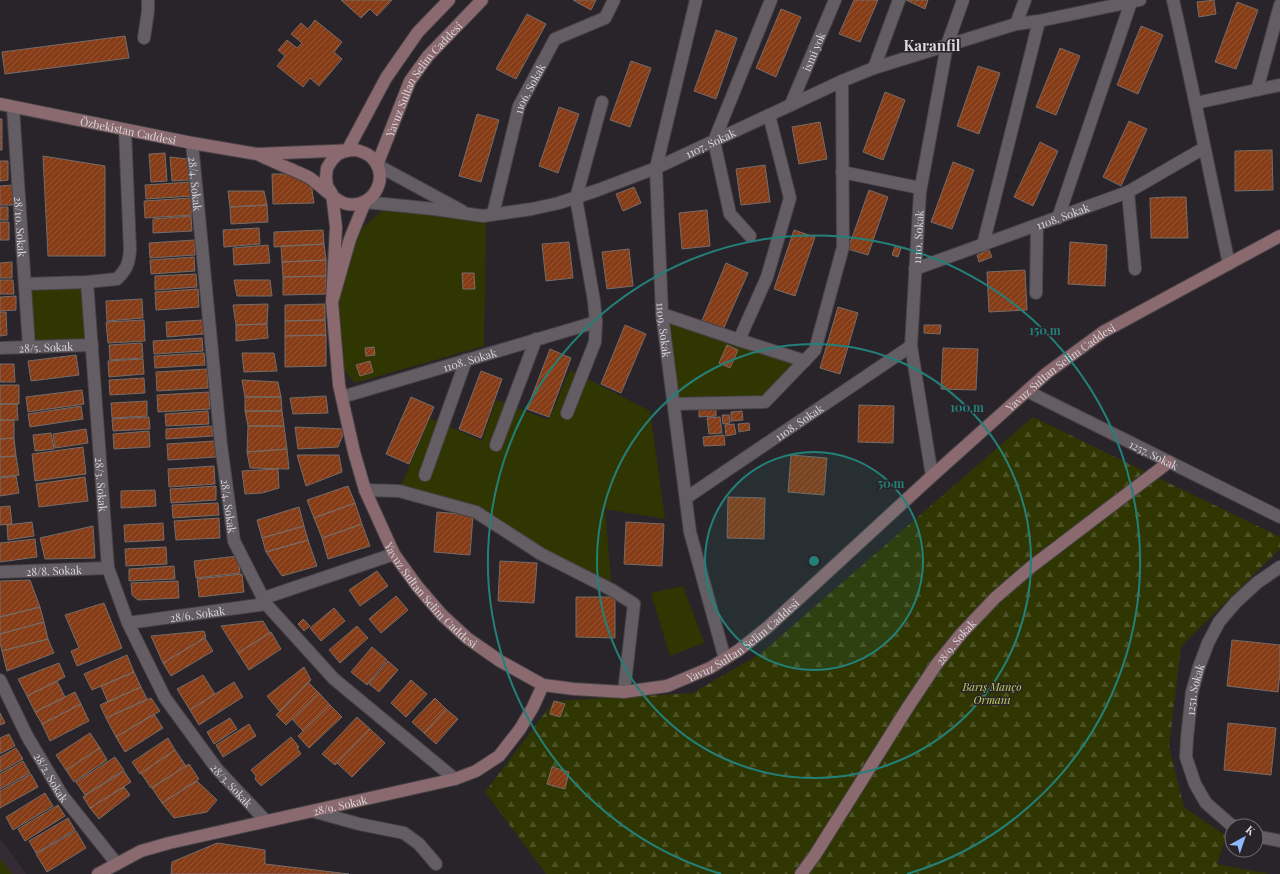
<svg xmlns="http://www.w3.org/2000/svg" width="1280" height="874" font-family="'Playfair Display',serif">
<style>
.built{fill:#342b35}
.green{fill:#303602}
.forest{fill:url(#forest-firs)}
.building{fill:url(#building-hatch);stroke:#756c69}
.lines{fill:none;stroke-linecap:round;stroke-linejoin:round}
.street-casing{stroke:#464246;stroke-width:14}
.secondary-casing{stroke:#464246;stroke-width:14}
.street{stroke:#645e64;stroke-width:12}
.secondary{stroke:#8a696f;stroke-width:12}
.ring{fill:none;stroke:#238079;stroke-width:2}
.labels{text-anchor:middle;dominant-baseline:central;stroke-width:3;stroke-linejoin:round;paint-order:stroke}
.street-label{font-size:11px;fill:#dad7db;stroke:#292429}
.park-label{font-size:11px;font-style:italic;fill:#c2d25e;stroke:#292429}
.district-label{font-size:15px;font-weight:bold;fill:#dad7db;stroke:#292429}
.centre{fill:#238079;stroke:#292429;stroke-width:2}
.ring-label{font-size:12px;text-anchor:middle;font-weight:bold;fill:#238079;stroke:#292429;stroke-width:3;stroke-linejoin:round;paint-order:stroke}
</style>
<defs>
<pattern id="forest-firs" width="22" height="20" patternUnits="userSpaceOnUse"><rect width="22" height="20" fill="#303602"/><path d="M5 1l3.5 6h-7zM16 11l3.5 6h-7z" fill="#4d5226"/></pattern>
<pattern id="building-hatch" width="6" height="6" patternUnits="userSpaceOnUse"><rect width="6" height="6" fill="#863c16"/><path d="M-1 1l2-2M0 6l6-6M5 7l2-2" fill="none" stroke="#965737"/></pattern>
</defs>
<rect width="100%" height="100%" fill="#292429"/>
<!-- built -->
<path class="built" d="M0,837l2,4 24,33h-26z"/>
<!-- green -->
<path class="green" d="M384,209l102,12 -2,125 -129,37 -14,-17 -4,-62 20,-71z
M87,282l5,63 -63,2 -4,-63z
M662,314l143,47 -40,41 -91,2z
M570,370l80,41 15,108 -60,-10 7,81 -136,-78 -77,-21 31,-73 52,23 14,-41 53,20z
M683,586l21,57 -34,13 -19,-63z
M0,858l12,16h-12z"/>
<!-- forest -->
<path class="forest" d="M1033,417l247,120v12l-99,97 -12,100 15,61 42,29 -9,28 52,10h-723l-61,-82 69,-91 139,-8 67,-39z"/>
<!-- building -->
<path class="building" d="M341,0h51l-15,16 -7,-7 -9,9z
M573,0h23l-5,10z
M854,0h24l-18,42 -21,-8z
M906,0h22l-3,9z
M1214,0l2,14 -17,3 -2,-15z
M1237,2l21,8 -22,59 -21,-7z
M781,9l20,8 -25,60 -20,-9z
M527,14l19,10 -30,55 -20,-10z
M315,20l27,22 -8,10 8,7 -23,27 -9,-8 -7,9 -26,-21 8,-10 -7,-6 9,-10 10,8 5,-5 -11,-9 10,-11 7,6z
M1141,26l22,9 -25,59 -21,-9z
M716,30l21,8 -21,61 -22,-8z
M125,36l4,22 -124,16 -3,-22z
M1060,48l20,8 -24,59 -20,-8z
M631,61l20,7 -21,59 -20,-7z
M978,66l22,7 -21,61 -22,-8z
M885,92l20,8 -22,60 -20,-8z
M559,107l20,7 -21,59 -19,-7z
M477,114l22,6 -18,62 -22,-6z
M0,119h2v31h-2z
M1129,121l18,8 -26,57 -18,-9z
M820,122l7,37 -28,5 -7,-37z
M1040,142l18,9 -25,55 -19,-9z
M1272,150l1,40 -38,1v-40z
M165,153l2,28 -16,1 -2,-28z
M43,156l62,10v90h-57z
M170,157l17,2 2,21 -17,1z
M0,161h8v19l-8,1z
M953,162l21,8 -22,59 -21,-7z
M765,165l5,37 -29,3 -5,-36z
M272,174h23l16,9 3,20 -41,1z
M191,182l1,14 -46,3 -1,-14z
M13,185l1,20h-14v-19z
M634,187l7,16 -18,8 -7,-17z
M869,190l19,7 -20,58 -20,-6z
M228,191h36l3,14 -37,2z
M1167,197h19l2,41h-37l-1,-40z
M191,198l1,17 -47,3 -1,-17z
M267,205l1,17 -37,2 -1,-17z
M0,207h8v13h-8z
M707,210l3,36 -28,3 -3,-36z
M191,216l1,15 -39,2v-14z
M0,222h9v18h-9z
M259,228l1,16 -36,3 -1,-17z
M323,230l1,14 -50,3v-15z
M794,230l21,7 -20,59 -21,-7z
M195,240v15l-45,3 -1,-15z
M569,242l4,36 -27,3 -4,-37z
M1070,242l37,3 -2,41 -37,-2z
M324,244l2,16 -44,2 -1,-16z
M268,245l2,18 -36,2 -1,-17z
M895,246l6,2 -3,9 -6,-2z
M629,249l4,37 -26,3 -5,-37z
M989,250l3,7 -13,5 -2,-7z
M194,257l1,14 -44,3 -1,-14z
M326,260v16l-43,1 -1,-15z
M12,262v16h-12v-15z
M726,263l22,10 -26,59 -21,-9z
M1025,270l2,40 -38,2 -2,-40z
M462,273h12l1,16h-12z
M196,274l1,13 -42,3v-14z
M326,276v18l-43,1v-18z
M0,280h13l1,14h-14z
M234,280h36l2,16h-35z
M198,289l1,18 -43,3 -1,-18z
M16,296v14l-16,1v-14z
M142,299l1,19 -36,3 -1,-20z
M268,304l-1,20 -31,1 -3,-20z
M325,304v16l-40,1v-16z
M838,307l20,6 -18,61 -20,-6z
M0,312h6l1,23 -7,1z
M144,320l1,21 -37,2 -2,-21z
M203,320l1,14 -37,3 -1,-15z
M325,320l1,15 -41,1v-15z
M267,324l1,14 -32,3v-16z
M625,325l21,9 -25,59 -20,-9z
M924,325h17l-1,9 -16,-1z
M326,335v31l-41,1v-31z
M202,338l1,13 -49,3 -1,-13z
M142,343l1,15 -33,2 -1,-15z
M727,345l11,5 -8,18 -11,-5z
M374,347l1,8 -9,1 -1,-8z
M943,348l35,1 -2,41 -35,-1z
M550,349l21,9 -22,59 -22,-8z
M204,353l1,12 -50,3 -1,-12z
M242,353h32l3,18 -33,1z
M76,355l3,20 -48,6 -3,-20z
M143,359l1,15 -35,3 -1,-16z
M370,361l3,11 -13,4 -4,-11z
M0,364h14l1,18h-15z
M207,369l1,19 -51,3 -1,-19z
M481,371l21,8 -21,59 -22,-9z
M144,378l1,15 -35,2 -1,-15z
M242,380l36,2 3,15h-36z
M0,385h19v19h-19z
M82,390l2,14 -56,8 -2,-15z
M209,392l1,17 -52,3 -1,-17z
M326,396l2,17 -35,1 -3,-16z
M245,397h36l1,14h-37z
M411,397l23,10 -25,57 -23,-10z
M147,401v15l-35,2 -1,-15z
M0,404h17l1,16h-18z
M859,405l35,1 -1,37 -35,-1z
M81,406l2,13 -53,8 -2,-13z
M716,408v8l-17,1v-8z
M208,411l1,13 -43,2 -1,-12z
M245,411h37l2,15h-36z
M742,411l1,9 -12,1v-9z
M722,415h7l1,8 -7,1z
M149,417l1,12 -37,2 -1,-12z
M720,417l2,16 -13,1 -2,-16z
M0,420h14v18l-14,1z
M749,423l1,7 -11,2 -1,-8z
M734,424l2,10 -10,2 -1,-11z
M212,426l1,10 -47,3v-10z
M248,426h36l3,23 -40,3z
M295,427l50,2 -7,18 -40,2z
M86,429l2,14 -33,5 -2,-14z
M149,431l1,16 -36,2 -1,-15z
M51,433l3,16 -19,2 -2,-16z
M724,435l1,10 -21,1 -1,-9z
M14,438l2,18 -16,1v-18z
M215,441l1,16 -48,3 -1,-16z
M83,447l3,27 -51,7 -3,-27z
M287,449l2,20 -39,-1 -3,-16z
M297,455h42l3,17 -36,14z
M791,455l36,3 -3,37 -36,-3z
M16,456l3,19 -19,2v-20z
M214,466l1,18 -46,3 -1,-18z
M278,469l1,19 -17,5 -17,1 -3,-23z
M16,476l3,17 -19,3v-18z
M85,477l3,24 -49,6 -3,-23z
M216,486v14l-45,3 -1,-14z
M348,486l7,17 -41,15 -7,-18z
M155,490l1,16 -35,2v-17z
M728,497l37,1 -1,41 -37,-1z
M218,503l1,12 -46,3 -1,-13z
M355,503l7,21 -40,14 -8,-20z
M10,506l2,18 -12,1v-18z
M299,507l5,19 -42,12 -5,-18z
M437,512l36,3 -3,40 -36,-3z
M219,518l1,20 -44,2 -2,-19z
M32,522l2,14 -26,4 -1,-15z
M626,522l38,2 -2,42 -38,-2z
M163,523l1,17 -39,2 -1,-17z
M362,524l8,22 -42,13 -6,-21z
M93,526l2,32 -50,1 -5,-21z
M304,526l4,14 -42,12 -4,-14z
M35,539l2,18 -37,5v-19z
M308,540l9,26 -35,10 -16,-24z
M166,547l1,17 -41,2 -1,-17z
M238,556l2,17 -44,5 -2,-17z
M500,561l37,2 -3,40 -36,-2z
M174,566l1,13 -46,2v-12z
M377,571l11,15 -28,20 -11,-16z
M242,574l2,18 -45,5 -2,-18z
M30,580l10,27 -40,10v-36z
M178,581l1,17 -41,2 -6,-5 -1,-12z
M396,596l12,14 -27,23 -12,-14z
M576,597h39v41l-39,-1z
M104,603l18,45 -45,18 -6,-15 8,-3 -14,-33z
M40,607l4,15 -44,12v-17z
M334,608l11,13 -24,20 -11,-13z
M303,619l7,7 -6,5 -6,-7z
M263,621l7,12 -32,20 -17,-27z
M44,622l4,17 -46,12 -2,-8v-9z
M357,626l11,12 -28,25 -11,-13z
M204,631l2,6 -43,26 -12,-27z
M271,632l10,17 -32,21 -11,-17z
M205,638l8,13 -42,25 -8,-13z
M48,639l6,14 -47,18 -5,-20z
M1232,640l48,5v27l-2,20 -51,-6z
M372,647l15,13 -20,25 -16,-13z
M127,655l7,17 -42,18 -8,-16z
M388,661l10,9 -19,22 -10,-8z
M59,663l6,14 -38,19 -9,-17z
M304,667l7,13 -31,32 -13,-16z
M134,672l7,15 -33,15 -7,-16z
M203,675l12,19 -25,16 -13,-21z
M411,680l16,14 -21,23 -15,-14z
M57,681l8,16 -30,15 -8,-16z
M234,682l9,15 -44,28 -9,-15z
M308,682l11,11 -33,32 -10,-10z
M141,687l6,12 -41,19 -6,-13z
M75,692l6,12 -39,20 -7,-12z
M319,693l11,12 -27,26 -11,-12z
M151,698l9,13 -44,26 -10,-19z
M435,698l11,11 -22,24 -12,-11z
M554,701l11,3 -5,13 -10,-3z
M81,704l8,17 -39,20 -8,-17z
M330,705l12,12 -33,31 -11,-12z
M446,709l12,10 -22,25 -12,-11z
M0,713l5,10 -5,2z
M154,714l9,14 -38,24 -9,-15z
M357,717l13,12 -35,36 -13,-11z
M230,718l7,11 -23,15 -7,-12z
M1228,723l48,5 -5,47 -47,-5z
M249,724l7,12 -33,21 -7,-12z
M370,729l15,14 -33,34 -15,-14z
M90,733l10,15 -34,22 -10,-15z
M9,734l6,12 -15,8v-16z
M291,737l8,10 -2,1 4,6 -40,32 -6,-7 1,-3 -5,-6z
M168,738l7,12 -35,24 -8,-12z
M16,748l7,11 -23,13v-15z
M100,748l7,12 -33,22 -8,-12z
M175,750l11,16 -35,22 -10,-15z
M115,757l9,13 -39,25 -9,-13z
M23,761l7,12 -30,16v-15z
M189,764l10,15 -37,24 -10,-15z
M552,767l17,5 -4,17 -18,-5z
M124,771l7,11 -41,26 -7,-11z
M31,774l7,13 -38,21v-17z
M197,781l20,19 -10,12 -33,6 -12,-15z
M124,787l6,8 -31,24 -9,-11z
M45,793l8,13 -40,24 -7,-13z
M58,805l7,11 -40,25 -7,-12z
M68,818l7,12 -39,23 -7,-12z
M76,831l10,17 -39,24 -11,-18z
M217,843l48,7v14l84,10h-178l1,-12z"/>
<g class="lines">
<defs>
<g id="street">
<path id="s1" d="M696,0l-40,168 6,146 28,218 35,127"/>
<path d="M1173,0c20,88 37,176 56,264"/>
<path d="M1016,24l9,-24"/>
<path d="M144,38l4,-27v-11"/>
<path d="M874,68l25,-68"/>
<path d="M1257,90l23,-85"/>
<path d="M1196,103l84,-18"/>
<path id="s2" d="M791,104l44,-104"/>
<path id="s3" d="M13,107l16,240"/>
<path d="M769,115l21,83 -23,79 -28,63 66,21"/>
<path id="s4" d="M192,143l29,302 13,96 32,63 68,75 121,100"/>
<path d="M377,165l85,46"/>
<path d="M842,172l78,16"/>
<path d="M1128,192l7,77"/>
<path id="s5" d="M365,202l69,7 49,7 49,-7 27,-6 39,-13 58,-22 186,-87 32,-13 142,-44 23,-3 101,-21"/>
<path id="s6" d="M493,214l26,-108 36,-67 50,-21 9,-18"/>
<path d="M1058,218l73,-216"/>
<path d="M750,236l-20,-22 -16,-73 57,-141"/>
<path d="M983,245l56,-224"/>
<path id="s7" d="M915,269l213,-77 76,-44"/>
<path id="s8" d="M87,282l21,286 20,55 37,75 52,71 49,52"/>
<path d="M25,284l62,-2 30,-3c10,-10 12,-16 13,-29l-5,-120"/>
<path d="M1036,293l1,-68"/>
<path d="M662,314l77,26"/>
<path id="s9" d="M0,348l92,-3"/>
<path id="s10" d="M1027,391l253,126"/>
<path id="s11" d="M342,397l254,-75"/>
<path d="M674,404l91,-2 50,-52 28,-103 -1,-166"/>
<path d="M567,413l28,-71 1,-20 -2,-21 -18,-103 26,-96"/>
<path d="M496,445l40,-106"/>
<path d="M425,475l41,-115"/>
<path id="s12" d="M932,476l-21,-130 9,-154 27,-147 16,-45"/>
<path d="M365,490l34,1 77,21 65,42 71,36 22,14 -10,88"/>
<path id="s13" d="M686,498l225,-152"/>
<path id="s14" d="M0,572l108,-4"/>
<path d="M264,598l130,-44"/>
<path id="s15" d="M128,623l138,-19"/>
<path id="s16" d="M0,680l27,56 35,59 55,69"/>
<path d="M312,811l47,13 45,9 15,11 17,20"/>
<path id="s17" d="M1234,826l-4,-2 -24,-21 -11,-19 -9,-27 1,-19 5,-46 7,-25 9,-24 11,-21 17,-20 22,-20 22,-15"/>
<path d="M1256,836l24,5"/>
</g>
<g id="secondary">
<path id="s18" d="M0,104l192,39 65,11 99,-4c6,2 12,3 16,8 19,19 1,51 -25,46 -11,-2 -27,-19 -37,-26 -5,-3 -11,-5 -17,-8 -12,-5 -24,-10 -36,-16"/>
<path d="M346,151l-8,3 -6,6 -5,8 -1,9 1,9 5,8 4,33 -4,75 18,-63 15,-37"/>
<path d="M347,151l39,-73 32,-46 31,-32"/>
<path id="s19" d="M377,165l33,-84 18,-25 54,-56"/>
<path id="s20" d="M332,302l7,83 15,67 11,38 29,64 23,32 25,29 25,23 33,23 43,24 31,4 50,3 43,-6 43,-18 29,-18 29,-23 164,-151 115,-103 56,-41 177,-96"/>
<path id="s21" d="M98,874l43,-23 28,-8 286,-64 21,-8 23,-15 21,-27 13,-22 10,-22"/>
<path id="s22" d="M801,874l14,-19 93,-148 28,-42 25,-31 34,-36 36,-31 138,-105"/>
</g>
</defs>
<!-- street casing -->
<use href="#street" class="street-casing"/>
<!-- secondary casing -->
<use href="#secondary" class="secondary-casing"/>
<!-- street -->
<use href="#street" class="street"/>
<!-- secondary -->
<use href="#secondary" class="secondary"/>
</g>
<!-- distance rings -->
<circle cx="814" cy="561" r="109" fill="#238079" fill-opacity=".12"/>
<g class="ring">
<circle cx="814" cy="561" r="109"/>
<circle cx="814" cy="561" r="217"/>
<path d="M721 874A326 326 0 1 1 907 874"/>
</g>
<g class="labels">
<!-- street labels -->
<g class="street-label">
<text stroke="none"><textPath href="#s2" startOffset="57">ismi yok</textPath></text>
<text stroke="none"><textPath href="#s19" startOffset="99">Yavuz Sultan Selim Caddesi</textPath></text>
<text stroke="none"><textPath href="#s6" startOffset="131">1106. Sokak</textPath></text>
<text stroke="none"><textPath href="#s18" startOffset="131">Özbekistan Caddesi</textPath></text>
<text stroke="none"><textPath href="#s5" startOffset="359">1107. Sokak</textPath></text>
<text stroke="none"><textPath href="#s4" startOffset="41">28/4. Sokak</textPath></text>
<text stroke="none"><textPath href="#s7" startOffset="157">1108. Sokak</textPath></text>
<text stroke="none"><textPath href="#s3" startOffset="120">28/10. Sokak</textPath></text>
<text stroke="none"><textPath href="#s12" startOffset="241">1110. Sokak</textPath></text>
<text stroke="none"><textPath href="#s1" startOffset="335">1109. Sokak</textPath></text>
<text stroke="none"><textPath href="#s9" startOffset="46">28/5. Sokak</textPath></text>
<text stroke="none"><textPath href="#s11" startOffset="133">1108. Sokak</textPath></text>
<text stroke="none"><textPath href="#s20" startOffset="1097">Yavuz Sultan Selim Caddesi</textPath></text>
<text stroke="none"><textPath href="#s13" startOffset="136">1108. Sokak</textPath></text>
<text stroke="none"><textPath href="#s10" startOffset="142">1257. Sokak</textPath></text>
<text stroke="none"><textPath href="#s8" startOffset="203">28/3. Sokak</textPath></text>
<text stroke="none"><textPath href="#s4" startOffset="365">28/4. Sokak</textPath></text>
<text stroke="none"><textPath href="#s14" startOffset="54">28/8. Sokak</textPath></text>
<text stroke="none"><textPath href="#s20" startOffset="317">Yavuz Sultan Selim Caddesi</textPath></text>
<text stroke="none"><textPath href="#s15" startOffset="70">28/6. Sokak</textPath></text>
<text stroke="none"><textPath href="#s20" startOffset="677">Yavuz Sultan Selim Caddesi</textPath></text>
<text stroke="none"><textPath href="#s22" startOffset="279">28/9. Sokak</textPath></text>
<text stroke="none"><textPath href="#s17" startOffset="155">1251. Sokak</textPath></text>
<text stroke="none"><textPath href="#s16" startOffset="110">28/2. Sokak</textPath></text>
<text stroke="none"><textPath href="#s8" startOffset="539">28/3. Sokak</textPath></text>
<text stroke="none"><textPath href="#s21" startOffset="253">28/9. Sokak</textPath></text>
</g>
<!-- park labels -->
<g class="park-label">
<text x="992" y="686">Barış Manço<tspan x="992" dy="13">Ormanı</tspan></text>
</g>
<!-- district labels -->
<g class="district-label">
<text x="932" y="45">Karanfil</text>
</g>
</g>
<circle cx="814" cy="561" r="6" class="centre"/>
<g class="ring-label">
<text x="1045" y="335">150 m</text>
<text x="967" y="412">100 m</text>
<text x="891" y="488">50 m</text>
</g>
<!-- north arrow -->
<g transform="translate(1244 838) rotate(40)"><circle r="19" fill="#292429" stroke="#706c70"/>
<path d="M0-3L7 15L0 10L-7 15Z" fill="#8eb9fd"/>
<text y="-6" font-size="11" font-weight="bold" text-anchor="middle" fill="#dad7db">K</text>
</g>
</svg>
